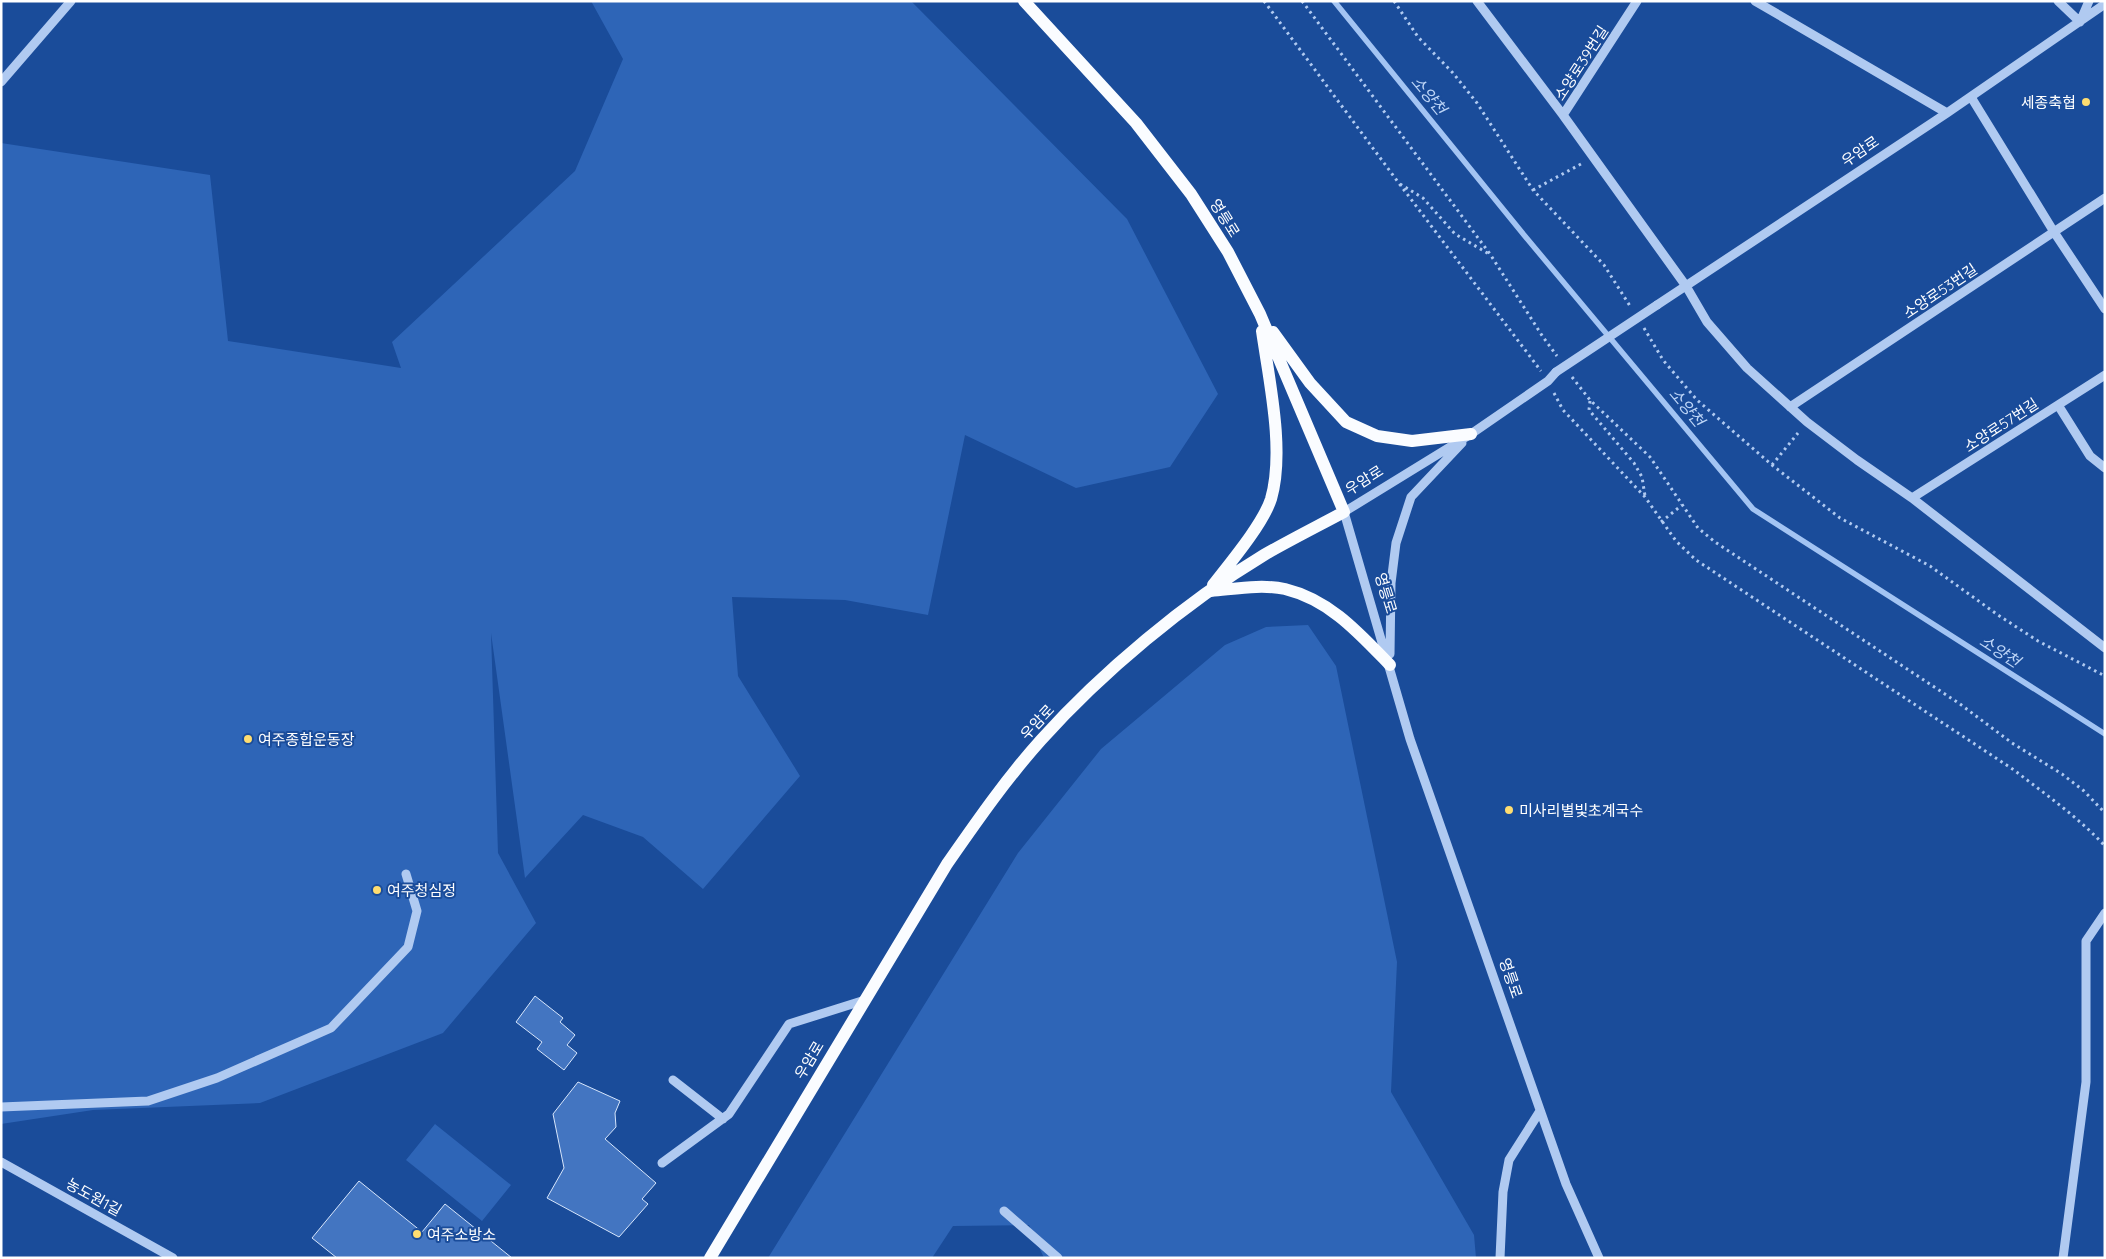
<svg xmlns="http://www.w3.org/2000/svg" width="2106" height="1259" font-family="Quicksand,'Noto Sans KR',sans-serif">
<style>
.green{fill:#2e65b7}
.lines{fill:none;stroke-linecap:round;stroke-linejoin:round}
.stream{stroke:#a3c4f3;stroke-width:5.5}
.building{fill:#4375c1;stroke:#d7e6fc}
.path{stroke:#b0caf1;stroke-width:3;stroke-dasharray:2.5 4;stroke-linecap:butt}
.minor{stroke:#b0caf1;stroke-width:9}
.major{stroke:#fafcff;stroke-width:12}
.minor-bridge{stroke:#b0caf1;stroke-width:9}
.poi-dot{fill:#ffdd70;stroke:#1a4c9a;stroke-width:2}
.labels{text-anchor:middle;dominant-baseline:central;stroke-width:4;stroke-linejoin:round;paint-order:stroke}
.street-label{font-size:15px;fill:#fff;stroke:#1a4c9a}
.poi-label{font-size:15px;fill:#fff;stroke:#1a4c9a;text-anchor:start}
.water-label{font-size:16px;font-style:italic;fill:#bdd5f7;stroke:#1a4c9a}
</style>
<rect width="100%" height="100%" fill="#1a4c9a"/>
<!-- green -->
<path class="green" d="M591,1h320l216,218 91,175 -48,73 -94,21 -111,-53 -37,180 -83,-15 -113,-3 6,79 62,100 -97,113 -60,-52 -60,-22 -58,63 -34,-245 7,220 38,70 -93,110 -183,70 -167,7 -92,14v-981l209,32 18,166 173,27 -9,-26 183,-171 48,-112z
M1308,625l28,41 61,296 -6,130 83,143 2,23h-432l-15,-33 -76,1 -21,32h-164l250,-405 83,-104 124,-104 41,-18z
M435,1124l76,61 -29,36 -76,-61z"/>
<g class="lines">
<!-- stream -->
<path class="stream" d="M1334,1l190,234 229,274 352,225"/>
</g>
<!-- building -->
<path class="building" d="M535,996l28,22 -3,4 15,13 -8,10 10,8 -13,17 -27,-21 5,-7 -26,-20z
M578,1082l42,19 -5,12 1,14 -11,12 51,44 -14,16 6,5 -29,33 -72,-39 17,-30 -11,-54z
M359,1181l63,51 23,-28 67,54h-175l-25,-20z"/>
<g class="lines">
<!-- path -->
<path class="path" d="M1264,1l134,181 143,189
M1302,1l188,253 53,83 14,19
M1394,1l24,36 35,36 24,30 56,87 71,75 26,41
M1400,184l23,14 32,36 34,20
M1533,190l48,-26
M1644,328l19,32 34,40 75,65 68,53 90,48 68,49 40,26 67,35
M1572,377l18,23 60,57 48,71 17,14 245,162 52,39 50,31 22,17 21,22
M1554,393l9,17 82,87 31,44 20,19 318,210c31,24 64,47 91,76
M1590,401l-1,9 45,53 8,14 3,19
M1772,465l26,-32
M1661,522l21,-17"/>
<!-- minor -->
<path class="minor" d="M1477,1l86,114 123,171 21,36 40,46 60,54 50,38 55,38 193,150
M1755,1l192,112
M2058,1l22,21
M2080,22l9,-21
M1,82l70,-81
M1971,97l83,135 51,77
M1563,115l74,-114
M1657,305l290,-192 158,-109
M1556,372l-8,9 -77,53 -127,78 66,227 156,445 33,74
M2058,405l32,51 15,12
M1790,407l315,-209
M1912,498l193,-123
M1390,654l1,-71 5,-40 15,-46 51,-54
M673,1080l50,39
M1,1107l147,-6 69,-23 114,-50 77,-81 9,-36 -11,-37
M1,1162l172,96
M662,1163l67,-49 60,-90 76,-24
M1004,1211l54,47
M1500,1258l3,-66 6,-32 31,-49
M2063,1258l23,-176v-141l19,-28"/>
<!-- major -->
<path class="major" d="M1273,332l37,51 36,39 31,14 35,5 59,-7
M1213,585c17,-22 50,-61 58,-86 14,-48 -2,-119 -9,-168
M1211,591c24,-2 50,-7 74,-2 45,11 74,44 105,76
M710,1258l237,-394c30,-43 59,-85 94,-124 61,-68 145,-138 223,-185 26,-15 54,-29 80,-43l-84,-198 -32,-62 -37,-58 -55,-71 -112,-122"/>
<!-- minor-bridge -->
<path class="minor-bridge" d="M1556,372l101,-67"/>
</g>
<!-- markers -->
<g class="poi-dot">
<circle cx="2086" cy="102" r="5"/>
<circle cx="248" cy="739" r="5"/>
<circle cx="1509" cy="810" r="5"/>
<circle cx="377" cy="890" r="5"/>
<circle cx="417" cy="1234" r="5"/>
</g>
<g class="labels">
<!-- street labels -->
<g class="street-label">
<text transform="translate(1581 63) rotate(-57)">소양로39번길</text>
<text transform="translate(1860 151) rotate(-34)">우암로</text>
<text transform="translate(1225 218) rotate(58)">영릉로</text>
<text transform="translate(1940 291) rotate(-34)">소양로53번길</text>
<text transform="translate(2001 425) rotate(-33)">소양로57번길</text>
<text transform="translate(1364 480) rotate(-32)">우암로</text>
<text transform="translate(1386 593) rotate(73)">영릉로</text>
<text transform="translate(1037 722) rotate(-47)">우암로</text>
<text transform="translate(1511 978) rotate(71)">영릉로</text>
<text transform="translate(809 1060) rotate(-59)">우암로</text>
<text transform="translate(94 1197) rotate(29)">농도원1길</text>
</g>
<!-- poi labels -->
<g class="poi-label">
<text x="2076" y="102" text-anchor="end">세종축협</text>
<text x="258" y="739">여주종합운동장</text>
<text x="1519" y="810">미사리별빛초계국수</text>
<text x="387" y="890">여주청심정</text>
<text x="427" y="1234">여주소방소</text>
</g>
<!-- water labels -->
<g class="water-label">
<text transform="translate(1429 95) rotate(50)">소양천</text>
<text transform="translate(1687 407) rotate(50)">소양천</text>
<text transform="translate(2000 651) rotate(33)">소양천</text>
</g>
</g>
<!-- border -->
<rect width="2106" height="1259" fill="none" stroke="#ffffff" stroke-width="5"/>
</svg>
